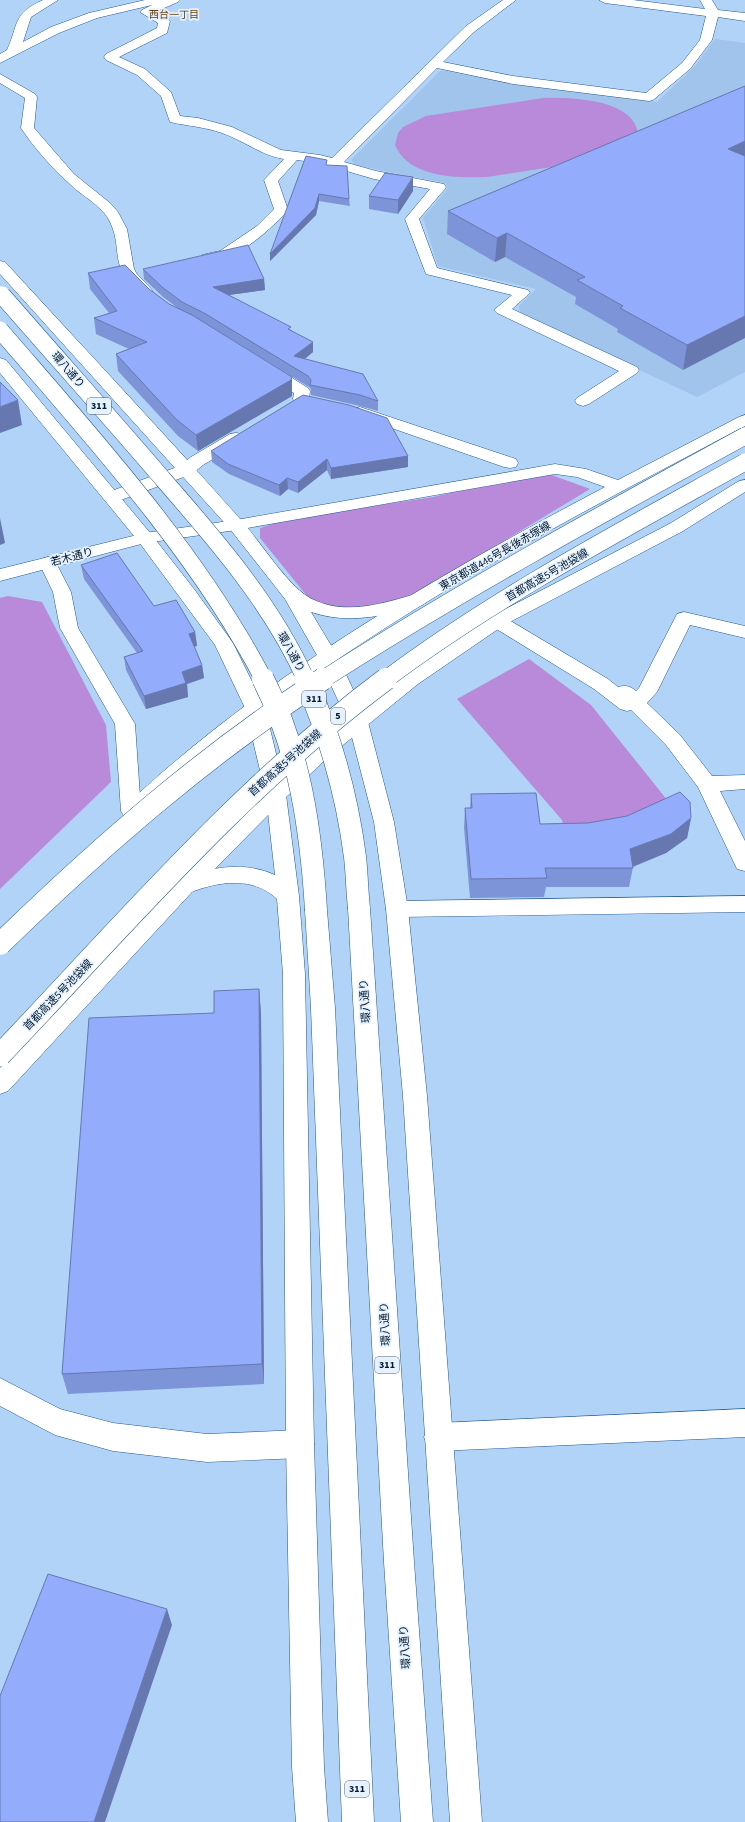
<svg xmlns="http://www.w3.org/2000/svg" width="745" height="1822" font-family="'Source Sans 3','Noto Sans JP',sans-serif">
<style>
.built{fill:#a0c4eb}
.green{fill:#b88ad9}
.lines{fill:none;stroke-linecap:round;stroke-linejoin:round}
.street-casing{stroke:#22598e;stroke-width:1}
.secondary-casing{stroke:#22598e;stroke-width:1}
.primary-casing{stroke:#22598e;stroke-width:1}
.street{fill:#fff;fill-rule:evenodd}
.secondary{fill:#fff;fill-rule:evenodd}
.primary{fill:#fff;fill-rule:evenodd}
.primary-bridge-far2-casing{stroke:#22598e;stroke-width:14;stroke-linecap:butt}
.primary-bridge-far1-casing{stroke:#22598e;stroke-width:18;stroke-linecap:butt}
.primary-bridge-casing{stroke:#22598e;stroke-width:23;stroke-linecap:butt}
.highway-bridge-far1-casing{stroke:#22598e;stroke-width:18;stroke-linecap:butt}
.highway-bridge-casing{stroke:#22598e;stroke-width:23;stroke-linecap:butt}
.primary-bridge-far2{stroke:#fff;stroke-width:13}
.primary-bridge-far1{stroke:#fff;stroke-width:17}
.primary-bridge{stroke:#fff;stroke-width:22}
.highway-bridge-far1{stroke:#fff;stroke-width:17}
.highway-bridge{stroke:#fff;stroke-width:22}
.wall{fill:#7e94d8}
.shaded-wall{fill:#6778b0}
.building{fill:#93acfb;stroke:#6778b0}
.labels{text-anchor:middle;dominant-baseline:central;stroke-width:3.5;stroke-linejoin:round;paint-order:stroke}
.far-neighbourhood-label{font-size:10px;fill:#674311;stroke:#e6f1fe}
.shield{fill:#e6f1fe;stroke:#485b6e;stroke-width:1}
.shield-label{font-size:10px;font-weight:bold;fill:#041b31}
.street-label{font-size:11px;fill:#041b31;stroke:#e6f1fe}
</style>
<rect width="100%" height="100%" fill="#b1d3f7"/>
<!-- built -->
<path class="built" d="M715,39l30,4v329l-48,25 -177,-83 -1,-8 17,-17 -98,-23 -15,-48 25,-30 -3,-5 -90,-18 -4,-5 89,-89h7l61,12 149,19 38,-36z"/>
<!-- green -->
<path class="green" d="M543,98c27,-1 93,1 95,37l-54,27 -97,15c-30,1 -78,1 -92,-32l3,-12 5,-6 23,-11z
M549,474l41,15 -177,107 -50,13 -28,-2 -24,-6 -51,-63v-10l13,-4 81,-15 79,-12 73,-17z
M8,596l34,6 64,123 5,57 -111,107v-291z
M529,659l62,46 85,106 -109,32 -5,-23 -105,-121z"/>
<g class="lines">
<defs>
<path id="street" d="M43,0h15l-27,17 -8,25 28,-15 38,-14 56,-13h35l-2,2 -23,10 15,9 -3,12 -48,24 26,12 26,23 9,24 18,2 34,9 49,23 39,5 12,3 134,-132 37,-26h13l-42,32 -31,30 70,14 133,17 36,-30 18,-23 6,-24 -101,-13 -6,-3h34l72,9 -5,-9h12l6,10 27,3v8l-27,-4 -6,23 -22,29 -37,31 -4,1 -136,-17 -76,-16 -93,94 32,9 68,13 2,3 -2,3 -25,29 18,49 91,22 2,3 -18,16 125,58 2,3 -2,3 -48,31 -6,2 -6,-2 -2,-3 2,-3 42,-27 -122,-58 -3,-3 18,-15 -86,-21 -21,-55 25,-30 -56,-10 -55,-16 -22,-3 -19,21 10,29 -2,3c-18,18 -57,55 -84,48l-2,-3 2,-3 18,-4 37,-25 17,-17 -10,-29 20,-21c-22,-3 -41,-19 -62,-26 -17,-6 -34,-7 -52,-11l-9,-26 -24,-21 -31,-15 -2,-3 2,-3 51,-26 1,-5 -18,-11 2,-2 10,-5 -55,13 -38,15 -59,30v-9l7,-4c12,-26 5,-36 36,-50z
M0,74l35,20 2,3 -3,31 40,46 36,29 8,9 9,17 7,40 3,5 16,17 -2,3c-7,2 -10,0 -15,-5 -27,-25 -13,-40 -26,-67 -7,-16 -27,-25 -39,-37 -19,-17 -36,-36 -50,-57l4,-30 -25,-15z
M267,364l6,2 35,22 2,3 -1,8 -2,3 -6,2 -6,-2 -2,-3 1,-6 -33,-21 -2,-3 2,-3z
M360,407l156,52 2,4 -2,4 -6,1 -6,-1 -150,-52 -2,-3 2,-3z
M236,433l6,1 2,4 -2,4 -39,23 -11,9 -74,27 -6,1 -6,-1 -3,-4 3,-4 74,-27 11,-9 39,-23z
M48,557l6,2 17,33 7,36 57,96 6,87 -3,5 -7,3 -7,-3 -3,-5 -6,-87 -55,-96 -7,-36 -14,-29 3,-4z
M684,612l61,14v12l-55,-13 -33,67 -10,11 33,32 32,41 33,-1v14l-25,2 25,50v30l-8,-2 -39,-82 -32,-42 -35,-35 -4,1 -7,-2 -26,-20 -104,-64 -2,-4 2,-4 7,-2 7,2 104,62 10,8c8,-2 12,-1 18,4l3,-3 36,-70 2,-4z
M745,896v16l-348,5 -8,-2 -3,-6 3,-6 8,-2z
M0,1378l60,31 53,14 94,11 93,-4 10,4 4,10 -4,10 -10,4 -93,4 -94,-11 -58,-16 -55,-29z
M745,1409v28l-307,14 -10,-4 -4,-10 4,-10 10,-4z"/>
<path id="secondary" d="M745,415v11c-207,109 -419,219 -593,378l-7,2 -7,-2 -3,-5 3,-5c138,-126 302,-220 467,-307l-28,-10 -22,-3 -319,56 -91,13 -145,38v-12l145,-36 91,-13 319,-56 31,5 32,11 121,-63z
M745,480v12l-62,39 -179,94 -86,59 -91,74 -44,42 -91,92 -184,199 -8,3v-26l176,-188 93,-90 44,-42 91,-74 86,-57 181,-94 68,-42z"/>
<path id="primary" d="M0,261l5,1c79,86 159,171 236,258 20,22 48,69 73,80 35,16 72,2 106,-7l7,2 2,4c-4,7 -14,8 -22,10 -32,9 -63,14 -96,3l27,45 30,65 26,100 14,87 19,187 55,726h-32l-47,-726 -17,-187 -12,-87 -26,-100 -30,-65 -33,-58 -55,-70 -230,-255z
M0,358l6,2 145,174 43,55 39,54 32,65 21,87 13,101 6,78 9,470 10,323 4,55h-32l-4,-55 -6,-323 -3,-470 -6,-75c-20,-19 -47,-19 -74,-11 -10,3 -16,7 -27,4l-3,-6 3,-6c33,-12 66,-20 99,-5l-9,-80 -21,-87 -30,-63 -76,-103 -139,-169z
M359,900l8,2 3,6 44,654 19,260h-32l-17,-260 -36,-654 3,-6z
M316,902l8,2 3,6 8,98 39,814h-32l-31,-814 -6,-98 3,-6z"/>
</defs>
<!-- street casing -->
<use href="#street" class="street-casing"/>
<!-- secondary casing -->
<use href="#secondary" class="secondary-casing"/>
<!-- primary casing -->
<use href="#primary" class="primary-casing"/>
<!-- street -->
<use href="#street" class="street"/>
<!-- secondary -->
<use href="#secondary" class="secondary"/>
<!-- primary -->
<use href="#primary" class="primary"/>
<defs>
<path id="primary-bridge-far2" d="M0,293l3,3"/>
<path id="primary-bridge-far1" d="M2,295c53,61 107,121 160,183 54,62 110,126 144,202
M0,330c93,108 198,223 264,350"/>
<path id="primary-bridge" d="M263,679c37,72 48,151 53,231
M305,679c25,56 42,116 50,178 2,17 2,34 4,51"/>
<path id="highway-bridge-far1" d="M322,680c137,-88 280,-166 423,-244
M385,680c112,-84 238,-150 360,-218"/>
<path id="highway-bridge" d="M0,944c100,-97 206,-190 323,-265
M0,1055c124,-130 242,-269 386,-376"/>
</defs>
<!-- primary-bridge-far2 casing -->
<use href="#primary-bridge-far2" class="primary-bridge-far2-casing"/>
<!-- primary-bridge-far1 casing -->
<use href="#primary-bridge-far1" class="primary-bridge-far1-casing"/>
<!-- primary-bridge casing -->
<use href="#primary-bridge" class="primary-bridge-casing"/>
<!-- highway-bridge-far1 casing -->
<use href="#highway-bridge-far1" class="highway-bridge-far1-casing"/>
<!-- highway-bridge casing -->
<use href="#highway-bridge" class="highway-bridge-casing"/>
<!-- primary-bridge-far2 -->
<use href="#primary-bridge-far2" class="primary-bridge-far2"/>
<!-- primary-bridge-far1 -->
<use href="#primary-bridge-far1" class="primary-bridge-far1"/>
<!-- primary-bridge -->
<use href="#primary-bridge" class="primary-bridge"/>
<!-- highway-bridge-far1 -->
<use href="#highway-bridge-far1" class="highway-bridge-far1"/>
<!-- highway-bridge -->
<use href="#highway-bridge" class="highway-bridge"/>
</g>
<!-- wall -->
<path class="wall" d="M745,86l-62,284 -66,-38 1,-3 -43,-25 1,-7 -71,-40 -10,5 -48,-28 1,-23z
M327,165l22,34 1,7 -31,-5 -3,14 -46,46v-7z
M413,191l-15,23 -29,-5v-13z
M143,269l121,10 1,11 -36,5 62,35 22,22 -8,7 73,42v10l-18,-5 -49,-11v-6l-2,-2 -109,-67 92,74v2l-94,55 -20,-15 -60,-65 -2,-17 13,-5 -33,-15 -2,-16 15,-5 -19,-24 -2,-16 61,16 20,15 10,5 -16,-12 -19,-18z
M211,451l197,5v11l-77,12 -4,-9 -29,23 -10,-4 -8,7 -51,-22 -17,-12z
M81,565l73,41 41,26 2,14h-3l8,19 2,13 -17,6 1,13 -42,12 -20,-39 -2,-13 13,-4 -53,-74z
M471,794l69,30 48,-1 103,-5 -4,20 -21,15 -33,14 -4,20h-83l-2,10 -74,1 -6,-70 1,-20h5z
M259,989l2,24 3,371 -196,10 -6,-20 152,-361z"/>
<!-- shaded-wall -->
<path class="shaded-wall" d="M745,141v22l-17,-14z
M413,177v14l-15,23v-14z
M319,194v7l-3,14 -46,46v-7z
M507,233l-2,24 -10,5 2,-24z
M264,279l1,11 -51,7 -1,-10z
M745,316v22l-62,32 4,-25z
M313,342v10l-18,14 -1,-10z
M292,377v19l-94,55 -2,-16z
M18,400l4,25 -22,8v-26z
M408,456v11l-77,12v-11z
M327,459v11l-29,23v-11z
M287,478l1,11 -8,7 -1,-11z
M0,518l5,25 -5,2z
M195,632l2,14 -7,2 -1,-14z
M202,665l2,13 -17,6 1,13 -42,12 -2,-13 38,-24z
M691,818l-4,20 -21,15 -37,15 1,-19z
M259,989l2,24 3,371 -2,-20z
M167,1609l5,16 -67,197h-11z"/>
<!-- building -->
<path class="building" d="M745,86v55l-17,8 17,7v160l-58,29 -67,-37 3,-2 -46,-26 8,-3 -78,-44 -10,5 -49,-27z
M306,156l21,4 -1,5 21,1 2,33 -30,-5 -4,14 -45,46z
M385,173l28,4 -15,23 -29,-4z
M248,245l16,34 -51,8 78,40 -3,2 25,13 -19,14 69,18 15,27 -18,-6 -50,-10 1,-5 -3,-4 -104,-63 -22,-11 -20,-15 -19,-18z
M125,265l24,24 20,15 23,11 100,62 -1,3 -95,55 -19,-15 -61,-66 31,-12 -53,-24 23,-7 -29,-38z
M0,382l18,18 -18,7z
M303,395l46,10 38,13 21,38 -77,12 -4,-9 -29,23 -11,-4 -8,7 -51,-21 -17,-13z
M117,553l37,53 22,-6 19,32 -6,2 13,31 -20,7 4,11 -42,13 -20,-39 19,-6 -62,-86z
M680,792l10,10 1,16 -20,16 -41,15 3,19h-88l2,10 -76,1 -6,-71h7l-1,-14 65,-1 4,31 48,-1 39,-7z
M259,989l3,375 -200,10 27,-356 125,-5v-22z
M48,1574l119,35 -73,213h-94v-126z"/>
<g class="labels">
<!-- far-neighbourhood labels -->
<g class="far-neighbourhood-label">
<text x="174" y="15">西台一丁目</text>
</g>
<!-- shield labels -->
<g class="shield">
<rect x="87" y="398" width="24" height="16" rx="3"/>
<rect x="302" y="691" width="24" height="16" rx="3"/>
<rect x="331" y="708" width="14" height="16" rx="3"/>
<rect x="375" y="1357" width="24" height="16" rx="3"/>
<rect x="345" y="1781" width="24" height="16" rx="3"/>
</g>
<g class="shield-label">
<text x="99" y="406">311</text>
<text x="314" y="699">311</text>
<text x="338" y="716">5</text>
<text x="387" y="1365">311</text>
<text x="357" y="1789">311</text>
</g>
<!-- street labels -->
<g class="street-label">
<text transform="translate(68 370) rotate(49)">環八通り</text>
<text transform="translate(495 556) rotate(-30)">東京都道446号長後赤塚線</text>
<text transform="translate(72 557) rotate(-15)">若木通り</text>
<text transform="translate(547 575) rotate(-30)">首都高速5号池袋線</text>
<text transform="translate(291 652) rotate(61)">環八通り</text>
<text transform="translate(285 763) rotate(-42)">首都高速5号池袋線</text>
<text transform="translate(58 995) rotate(-46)">首都高速5号池袋線</text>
<text transform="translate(365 1001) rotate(-94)">環八通り</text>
<text transform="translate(385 1324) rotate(-93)">環八通り</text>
<text transform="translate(405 1647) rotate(-94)">環八通り</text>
</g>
</g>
</svg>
